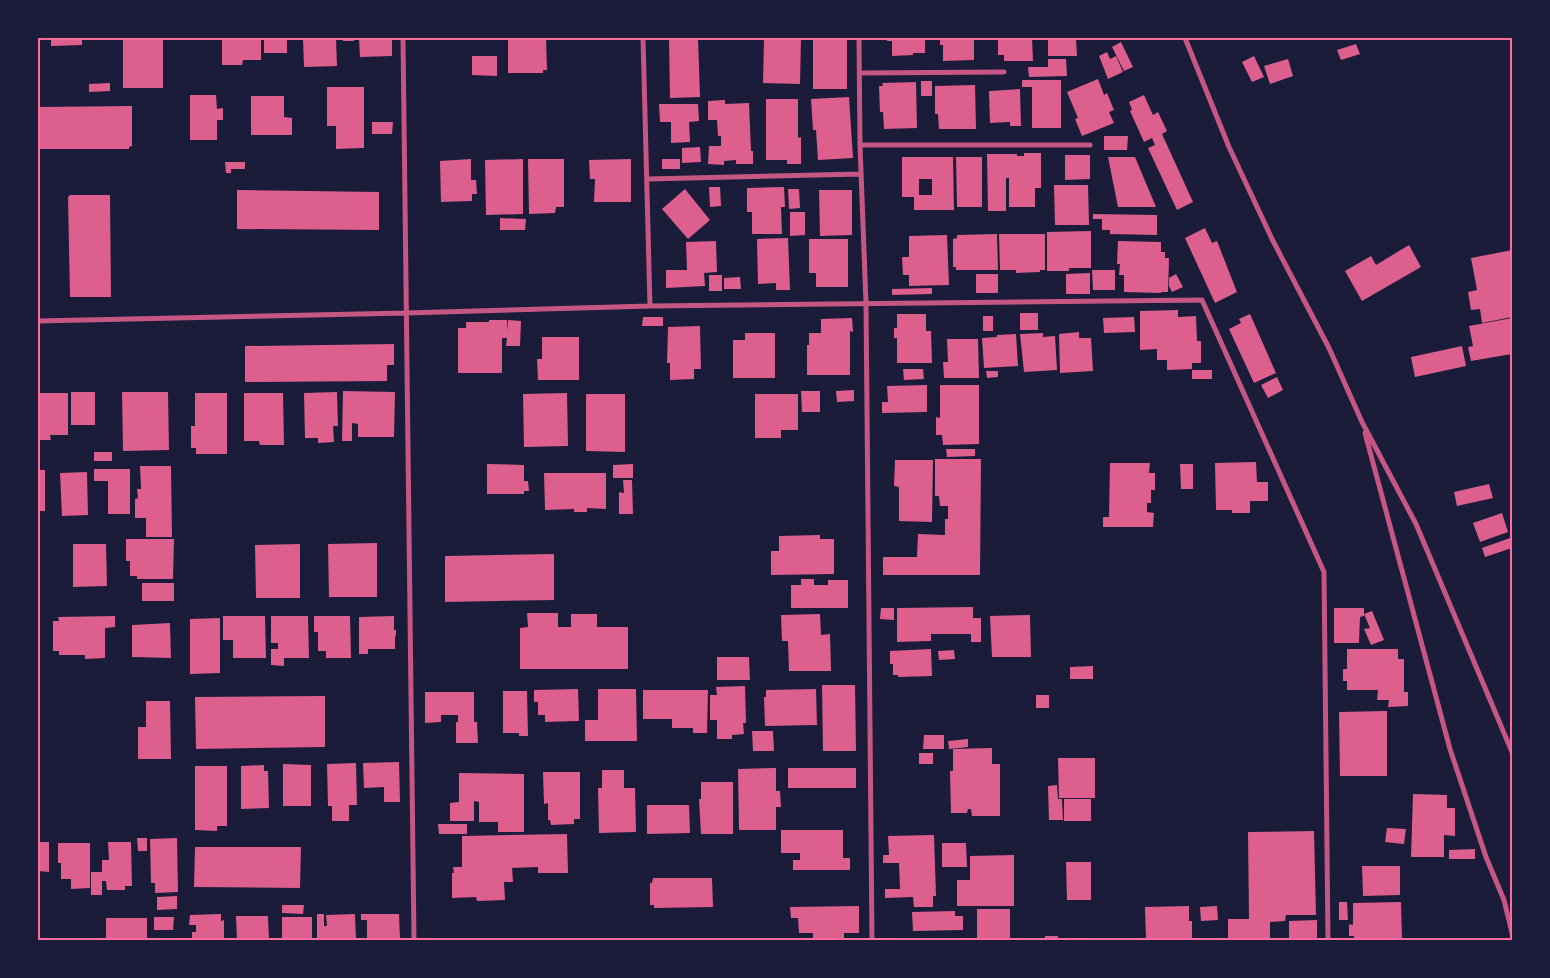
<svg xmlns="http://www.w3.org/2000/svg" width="1550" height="978" font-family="'Alegreya Sans',sans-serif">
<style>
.building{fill:#dd5f8e;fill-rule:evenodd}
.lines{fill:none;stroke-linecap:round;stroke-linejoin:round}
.minor{stroke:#c65784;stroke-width:5}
.neatline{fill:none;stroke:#ff6b9d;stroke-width:2}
</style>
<rect width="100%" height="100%" fill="#1b1b3a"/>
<!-- building -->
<path class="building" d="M51,38h31v7l-31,1z
M123,38h40v50h-40z
M222,38h39v22h-18l-1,5h-20z
M264,38h23v15h-23z
M303,38h33l1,28 -33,1z
M343,38h11v3h-11z
M359,38h33v18l-32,1z
M508,38h38l1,32h-4v3h-35z
M669,38h29l2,59 -30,1z
M764,38h37l-1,46 -37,-1z
M813,38h34v51h-34z
M887,38h38v15h-12v2l-21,1v-15h-5z
M940,38h34v22l-31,1v-16h-3z
M998,38h34l1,23h-29v-6h-6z
M1048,38h28l1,18h-29z
M1121,42l12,25 -9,4 -12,-24z
M1356,44l4,10 -19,6 -4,-10z
M1107,52l3,7 6,-3 7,16 -15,7 -9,-23z
M472,56h25v20l-25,-1z
M1254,56l10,21 -12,5 -10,-20z
M1048,59h18l1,17 -38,1 -1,-10h20z
M1288,59l5,17 -23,8 -6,-18z
M1098,79l6,16 3,-2 7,17 -5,2 5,11 -32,13 -7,-17 3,-1 -11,-26z
M1022,80h39v48h-29v-41h-10z
M921,81h11v15h-11z
M916,82l1,46 -33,1 -1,-17h-3l-1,-26h4l-1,-3z
M110,83v8l-21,1v-8z
M975,85l1,44h-37l-1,-15h-3v-28z
M327,87h37v61l-28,1v-23h-9z
M1020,89l1,37h-11v-4l-20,1 -1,-32z
M190,95h26l1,14 6,-1v12h-6v20h-27z
M1144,95l9,20 5,-3 9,19 -5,3 31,68 -16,8 -29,-62 7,-3 -3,-7 -8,4 -14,-31 2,-1 -3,-8z
M251,96h33v21l8,1v17h-41z
M849,97l4,61 -35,2 -2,-30h-3l-2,-31z
M766,99h32v39l3,-1v27h-14v-4h-21z
M725,100v4l24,-1 2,48h2v13h-17v-4l-12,1v4l-16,-1 1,-18h12v-10h-3l-1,-16h-9v-19z
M659,104h39l1,17 -10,1 1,20 -19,1v-21h-11z
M132,106v40l-3,1v2h-91v-42z
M372,122h21l-1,12h-20z
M1104,136h24l-1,14h-23z
M700,147l1,15 -19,1v-15z
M1024,153h17v35h-6v19h-26v-29h-3v33h-18l-1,-57h30v2h7z
M1065,155h25v24l-25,1z
M902,157h51l1,53h-40v-13h-12zM919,179h13v16h-13z
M956,157h26v50h-25z
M1108,157h27l21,50h-38z
M471,159v21h5l1,14h-5v7l-31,1 -1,-41z
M523,159v55l-37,1 -1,-55z
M528,159h36v48h-8l-1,6 -26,1z
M631,159v43h-37l1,-23h-5l-1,-19z
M662,159h18v10h-18z
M225,162h20v7h-14v4h-5z
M1054,185h34l1,40h-34z
M709,187h11l1,19 -11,1z
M784,187l1,20h-4l1,27h-30v-22h-5v-24z
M685,189l25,31 -22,19 -26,-30z
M788,189h11l1,19 -11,1z
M237,190l142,2v38l-142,-1z
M819,190h33v45l-32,1z
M70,195h40l1,102h-41l-2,-100z
M790,212h15v23l-15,1z
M1093,214l64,1v20l-47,-1v-4h-8v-11h-9z
M500,218l26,1 -1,11h-25z
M1205,228l7,15 5,-2 20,51 -22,11 -30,-65z
M1091,231v37h-22v3h-22v-39z
M997,234l1,36h-42v-3h-3v-28l4,-1v-3z
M999,234h46v36h-5v2l-24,1v-3h-16z
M947,235l2,50 -40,1v-11h-6l-1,-18h7v-21z
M788,238l2,52h-14v-7l-18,1 -1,-45z
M809,239h39v48h-32v-14h-7z
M716,241l1,31 -13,1 1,13 -39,2v-18h21l-1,-28z
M1118,241l43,1v10h4v6h4l-1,34h-7v1l-37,-1v-17h-5l1,-11h-3z
M1409,245l12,22 -59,34 -17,-30 26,-15 5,9z
M1512,250v67l-30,6 -2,-14 -9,1 -3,-18 9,-2 -6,-32z
M1092,270h23v20h-22z
M1090,273v21h-24v-20z
M976,274h22v19h-22z
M1176,274l7,13 -11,5 -3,-6v-8z
M709,275h13v16h-13z
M740,277l1,12h-17v-11z
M932,288v6l-40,1v-6z
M1178,310v7l18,-1 1,25h4v22h-9v6l-25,1v-10h-10v-11l-17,1v-39z
M1020,313h18v17h-18z
M897,314h29v17h5l1,32h-35v-25h-3v-10h3z
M1250,314l26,59 -22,10 -25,-54 12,-6 -2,-4z
M983,316h10v15h-10z
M643,317h20v9h-21z
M1134,317l1,15 -31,1 -1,-15z
M852,318l1,14 -3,-1v44h-43v-30h2v-12h12v-14z
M1512,318v36l-41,7 -3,-14 5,-1 -4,-20z
M489,320h18v11l1,-11 13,1 -1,25h-14l1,-8h-5v35h-44v-45h8v-6h23z
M700,326l1,43h-7v10l-24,1v-17h-3l1,-36z
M1079,332v6h12l2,33 -33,2 -1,-39z
M745,333h30v45h-42v-38h12z
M1043,333v4l12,-1 2,34 -33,2 -4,-38z
M1016,334l2,32 -34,2 -2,-30 15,-1v-2z
M542,337h37v43h-41l-1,-21h5z
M947,339h31l1,39h-35l-1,-16h5z
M394,344v21h-7v16l-142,1v-36z
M1462,346l4,20 -51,11 -4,-20z
M903,369h20l1,10 -20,1z
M1192,370h20v9h-20z
M986,371h12v6l-11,1z
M1277,377l6,13 -15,8 -7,-13z
M927,385v27l-45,1v-11h6l-1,-16z
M940,385h39v59l-36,1 -1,-10h-6v-18l4,1z
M854,390v11l-17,1 -1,-11z
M343,391l52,1 -1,45h-36v-13l-6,-1v18h-10z
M801,391h19v21h-18z
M71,392h24v33h-24z
M122,392h46l1,58 -46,1z
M337,392l1,34h-5l1,16 -16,1v-5h-13l-1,-45z
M38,393h30v42h-18l1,5h-13z
M195,393h32v61h-31v-6h-5v-22h4z
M244,393h39l1,52h-24l-1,-4h-15z
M567,393l1,53 -44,1 -1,-53z
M586,394h39v58l-39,-1z
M755,394h43v36h-17v8h-26z
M946,449h29v7l-28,1z
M94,452h18v9h-18z
M935,459h46l-1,116h-97v-18h34l1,-23 27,1v-16h3v-13h-8l-1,-10h-4z
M895,460h38l-1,62 -33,-1v-34l-5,-1z
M1256,462l1,20h11v19h-18v12h-18v-3h-16l-1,-47z
M1110,463h40l-1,10h6v17h-4v13h-4v9l7,1 -1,14h-50v-10h6z
M487,464l37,1v16h4l1,10h-5v3h-37z
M633,464v14h-20v-13z
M1180,464h13v25h-12z
M140,466h31l1,71h-26v-19h-11v-19l3,-1 -1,-9h4z
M94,469h36v45h-22v-33h-14z
M38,470h7v41h-7z
M87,472l1,43 -26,1 -2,-43z
M544,473h62v36l-19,-1v4h-13v-3l-29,1z
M623,480h9l1,34h-14v-22l5,1z
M1489,484l4,14 -36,8 -3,-14z
M1502,513l6,19 -28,10 -7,-19z
M820,535v4h14v35l-63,1v-24h8v-15z
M1510,538l2,10 -27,9 -3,-9z
M126,539h48l-1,40h-36v-3h-7v-15h-4z
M377,543v54h-48l-1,-53z
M73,544h33l1,42 -34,1z
M300,544v54h-44l-1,-53z
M554,554v46l-109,2v-46z
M801,579h13v6h14v-5h20v28h-57v-23h10z
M142,583h32v18h-32z
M973,607v11h8v24h-10v-8h-40v7l-34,1v-34z
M881,608h13v12l-14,-1z
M1334,608h30v8l-4,1 -1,26h-25z
M1372,611l12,29 -13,5 -7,-16 6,-1 -6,-14z
M527,613h31v14h13v-13h26v13h31v42h-108v-41l8,-1z
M820,614l1,21 9,-1 1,37h-42l-1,-30h-6l-1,-26z
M1030,615l1,42h-39l-2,-41z
M115,616v11l-10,1v30l-20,1v-4h-26v-4h-6v-30h6l-1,-4z
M223,616h42l1,42h-33v-18h-10z
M271,616h37l1,42h-25v8l-13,-1v-16h7v-6h-7z
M314,616h36l1,42h-25v-7h-8v-19h-4z
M394,616v14h2v5l-1,1v13h-27v5h-9v-37z
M220,618v55l-30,1v-55z
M170,623l1,35 -39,-1v-32z
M931,649l1,27 -34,1v-2h-5v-11h-3v-13z
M1347,649h51v10h6v33h4v14l-20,1 1,-7h-12l1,-10h-31v-9h-4v-12h4z
M954,650l1,9 -16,1 -1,-9z
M717,657h32l1,23h-33z
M1093,666v13h-23v-12z
M822,685h33l1,66h-33z
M745,686l1,37h-3l1,11 -12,1v4h-15v-19h-7v-25h7l-1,-8z
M578,689l1,32 -34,1v-7h-7v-13h-4v-12z
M598,689h38l1,52h-52v-21h13z
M816,689l1,36 -52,1 -1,-29h2v-7z
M643,690h65l-1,43h-14v-5h-21v-9h-29z
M503,691h24l1,45h-9v-3h-16z
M425,692h49v30h3l1,21h-22v-21h2v-7h-17v7l-16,1z
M1036,695h13v13h-13z
M325,696v51l-129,2 -1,-52z
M146,701h24l1,58h-33v-32h8z
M1387,711v65h-47l-1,-64z
M752,731h21l1,20h-21z
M924,735h20v14h-21z
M968,739v8l-19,2 -1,-8z
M992,748v16h8v52h-28l-1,-7h-3l-1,4h-16l-1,-42h3v-22z
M919,753h14v11h-14z
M1058,758h37v40h-36z
M399,762l1,40h-16v-15l-20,1 -1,-25z
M356,763l1,42h-8v16h-17v-15h-4l-1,-42z
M283,764l28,1v41h-28z
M264,765v6h4l1,37 -28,1v-43z
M195,766h32v60h-10v5l-22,-1z
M776,768v23h4l1,16h-5v23h-37l-1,-61z
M788,768h68v20h-68z
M602,770h22v18h11l1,44 -37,1 -1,-45h4z
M543,772h37v47h-6v5l-23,1 -1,-5h-2v-17l-4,1z
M459,773l65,1v58h-26v-10h-19v-20l-5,-1v20h-24v-18l9,-1z
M701,782h32v52h-32l-2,-35h2z
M1057,785l1,14h4l1,21h-14l-1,-34z
M1413,794l34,1v13h8v28l-11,-1v22h-33z
M1064,799h27v22h-27z
M647,805h42l1,28 -43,1z
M438,824h29v10h-28z
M1387,828l19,1 -2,15 -19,-2z
M781,830h62v28h7v12h-57v-10h7v-7h-19z
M1314,831l2,84h-30l-1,6 -15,1v18h-42v-21h21l-1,-87z
M567,834l1,39h-30v-6l-26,1 1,14h-9l1,18 -28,1 -1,-4 -24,1v-25h2l-1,-6h9v-31z
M934,835l2,61h-3v11h-19l-1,-10 -28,1v-9h15l-1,-26h-16v-8h6l-1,-19z
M137,838h10v13h-9z
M177,838l1,54 -23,1v-10h-4l-1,-44z
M38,842h11v30l-11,-1z
M108,842h23l1,44h-7v4h-18l-1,-9h-4v14h-11v-23h11v-12h7z
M58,843h32v45l-19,1v-10h-10v-16h-3z
M942,843h24l1,24h-25z
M195,847h106l-1,41 -106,-1z
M1475,849v10h-26v-9z
M1014,855v51h-57v-26h13v-24z
M1066,862h25v38h-24z
M1362,866h38v29l-37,1z
M653,878h59l1,29 -59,1v-3h-4v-22h2z
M177,896v13l-20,1v-13z
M1339,902h8l1,18h-9z
M1401,902l1,38h-48v-4h-5v-12l4,1v-22z
M282,905h22l-1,9 -21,-1z
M859,906v27h-15v7h-31v-7h-14l-1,-15h-7l-1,-11z
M1189,906v15h3v19h-46l-1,-33z
M1217,906l1,14 -17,1 -1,-14z
M977,909h33v31h-33z
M955,911v5h8v14l-50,1 -1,-19z
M221,914v7l3,-1v20h-32v-8h4v-7h-7l1,-10z
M317,914h7v12h3l-1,-11 29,-1 1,26h-39z
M361,914h38l1,26h-33v-20h-6z
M236,916h32l1,24h-32z
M154,917h20l-1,13h-19z
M282,917h30v23h-30z
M106,918h41v22h-41z
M1317,920v20h-28v-19z
M1045,936h13v4h-13z"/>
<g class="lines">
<!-- minor -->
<path class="minor" d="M403,38l11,902
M643,38l7,268
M859,38l1,107 6,158 6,637
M1185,38l44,109 43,92 57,109 33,74 54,102 96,228
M859,73l145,-1
M860,145h230
M647,179l214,-5
M38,321l368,-8 244,-7 552,-6 122,272 4,368
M1365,433l85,316 36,108 18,43 8,33"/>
</g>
<!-- border -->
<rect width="1550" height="978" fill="none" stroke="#1b1b3a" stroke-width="78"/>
<rect x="39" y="39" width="1472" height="900" class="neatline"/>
</svg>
